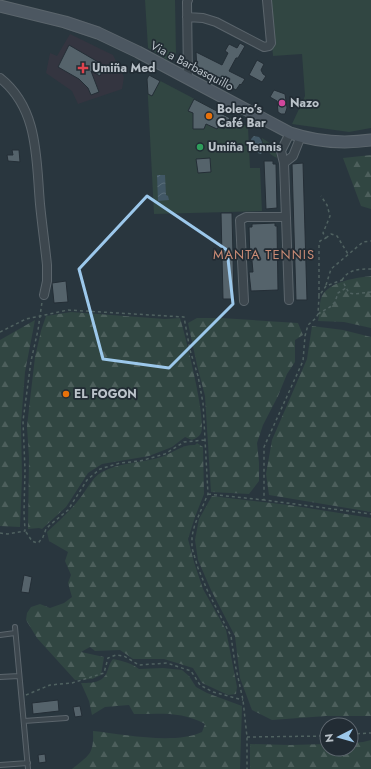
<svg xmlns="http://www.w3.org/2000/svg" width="371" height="769" font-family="Jost,sans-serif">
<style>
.medical{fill:#343540}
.green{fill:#314642}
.forest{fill:url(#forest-firs)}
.water{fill:url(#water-waves)}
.building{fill:#55636b;stroke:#242e36}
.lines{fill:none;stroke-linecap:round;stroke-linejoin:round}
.lane-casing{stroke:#5b656c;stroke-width:6}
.street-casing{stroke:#5b656c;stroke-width:10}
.secondary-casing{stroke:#5b656c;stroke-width:13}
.path{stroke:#506261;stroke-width:1.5;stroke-dasharray:3 3;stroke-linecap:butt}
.lane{stroke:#3d474e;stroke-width:4}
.street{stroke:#3d474e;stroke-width:8}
.secondary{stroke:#4c5761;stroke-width:11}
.marked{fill:none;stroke:#9cc8eb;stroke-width:3;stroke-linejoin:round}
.health-dot{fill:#e0444e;stroke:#222c34;stroke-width:1.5}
.hotel-dot{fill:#d1479c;stroke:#222c34;stroke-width:1.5}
.food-dot{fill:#e8710a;stroke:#222c34;stroke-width:1.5}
.leisure-dot{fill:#2e9e5b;stroke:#222c34;stroke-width:1.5}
.labels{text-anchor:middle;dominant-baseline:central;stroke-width:3.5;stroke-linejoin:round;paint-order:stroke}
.street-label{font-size:12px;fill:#bac2c9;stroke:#222c34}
.poi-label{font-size:12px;font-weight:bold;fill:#bac2c9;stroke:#222c34;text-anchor:start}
.neighbourhood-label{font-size:13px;letter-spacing:1px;fill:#c98b75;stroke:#222c34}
</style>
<defs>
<pattern id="forest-firs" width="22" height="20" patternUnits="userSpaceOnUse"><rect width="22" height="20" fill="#314642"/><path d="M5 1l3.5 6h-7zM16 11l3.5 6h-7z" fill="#4d5f5c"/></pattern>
<pattern id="water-waves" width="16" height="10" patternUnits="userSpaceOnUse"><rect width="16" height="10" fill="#415765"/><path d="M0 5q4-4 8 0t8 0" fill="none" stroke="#5a6e7a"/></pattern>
</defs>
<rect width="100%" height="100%" fill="#29363e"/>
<!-- medical -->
<path class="medical" d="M70,34l43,21 11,22 -2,12 -44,15 -6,-13 -26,-18 4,-20 7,3z"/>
<!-- green -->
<path class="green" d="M145,0h30l1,53 -7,8 -21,-13z
M268,0h103v128l-22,4 -57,-8 13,-28 -3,-42 -29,2z
M149,75l99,52 2,41h10l2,43 -108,3 -7,-135z
M262,138l14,9 1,11c-9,-4 -14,-10 -15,-20z"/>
<!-- forest -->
<path class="forest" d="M371,155v54l-10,-3 -18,-48z
M371,276v52l-27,-6 -26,-1c2,-8 1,-19 4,-25 8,-15 34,-18 49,-20z
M71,312l94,7 15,-1c5,16 27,102 21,115 -2,4 -5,5 -9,7l-7,-3 -13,10 -23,9 -47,8 -14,9 -22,34 -24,22 -3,-1 -11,1 1,-71 -2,-32 8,-69 6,-26 5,-15z
M197,318h24l77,5 5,12 -8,5v22l-8,12 -9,22 -15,29 -6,18 2,20v18l-10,13 -38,-2 -6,-96 -8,-31 -9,-42z
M35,320l-10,52 -4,52 1,53 -2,50 -20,-1v-186z
M312,326l31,4 28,7v175l-102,-17 -3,-21 6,-34 35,-81z
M197,443l6,4 1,47 -9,23 -7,22 6,23 9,27 23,41 11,57 -1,7 -8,1 -26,-12 -9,-15 -29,-9h-31l-13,-9 -25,1 -5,-4 -9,5 23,5 -3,18 -9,4 -17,1 -38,-42 -11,-18 1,-7 4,-6 9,-3 10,4 14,-5 8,-6 -4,-14 3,-8 -6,-14 3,-9 -19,-11 -2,-9c10,-9 21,-19 30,-30 9,-10 14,-24 25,-30 18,-10 40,-9 59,-15 12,-4 22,-13 34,-12z
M212,496l77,9 82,13v198h-45l-54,4 -20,-10 -12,-32 -5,-42 -24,-46 -13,-30 -3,-20 4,-21z
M113,659c9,2 19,4 26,10l24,-1 19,2 7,6 7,11 11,6 35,13 -2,63h-168c17,-14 22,-14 21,-38 30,3 81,14 109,1l3,-8c-23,-13 -45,-10 -71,-10l-5,-9 -24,2 -13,8 -3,-14 -8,-18c10,0 22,0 26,-11 2,-5 2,-8 6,-13z
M371,740v29h-121v-25l40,1 37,-1v5h24v-6l12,-1z"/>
<!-- water -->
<path class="water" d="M254,136l5,1c4,4 4,10 3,15l-1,2 -3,-1 -2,-6 -4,-3 -1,-5z
M157,175h8l1,20 2,1 1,4 -11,1z"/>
<!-- building -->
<path class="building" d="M240,43l5,3 -7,12h-2l-7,13 16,8 -4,6 -1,-1 -4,6 -21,-12 -1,2 -7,-4v2l-10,-7 -1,-19 26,13 6,-12 -3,-2 4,-7 8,4z
M69,45l36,21 -5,10 -9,-5 8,21 -8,3 -3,-7 -9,-9 -21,-12z
M257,60l7,4 -3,6 2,4 3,2 -4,6 -13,-7z
M149,75l11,6 -8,15 -4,-2 -1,-15z
M274,90l11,4 2,14 -2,6h-4l-3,-2 -1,-11 -7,-4z
M194,99l36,19 -6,11 -5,-3 -2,3 -11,-5 -2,5h-11v-16l-5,-2z
M12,150h7l1,12 -12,-1 -1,-6h6z
M210,158l1,14 -13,1 -2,-14z
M264,161h9v3h3l1,44 -11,1z
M303,163l4,137h-11l-4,-136z
M221,213h11l2,86h-11z
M275,223v3h2l1,64 -27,1 -2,-19h4l-1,-11h-2l-1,-34h3v-3z
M66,281l2,21 -14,1 -2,-20z
M24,575l8,2 -3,16 -8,-1z
M58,700l1,11 -26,3 -1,-11z
M80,706l2,10 -7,1 -2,-10z
M45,754l1,8 -7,1 -1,-8z"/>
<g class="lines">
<defs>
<path id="lane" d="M15,627l13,142
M0,635l15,-2
M0,677l19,-1
M24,721l42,-3
M0,765l28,-2"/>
<path id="street" d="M187,17l16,1 13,4 48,25 5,-1 2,-3 -4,-43
M0,78c39,31 36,81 40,126 2,21 5,41 7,61v16l-3,14
M188,78l-1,-76 1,-2
M284,163l9,-7 8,-20
M289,300l-5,-137 -3,-12 9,-18
M244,301l-4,-81 6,-3h40"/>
<path id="secondary" d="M0,6l65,16 33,11 40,19 152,81c27,9 53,11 81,7"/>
</defs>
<!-- lane casing -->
<use href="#lane" class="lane-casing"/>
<!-- street casing -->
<use href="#street" class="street-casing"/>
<!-- secondary casing -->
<use href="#secondary" class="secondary-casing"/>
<!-- path -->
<path class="path" d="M326,238l5,-4 6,2 11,18
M342,280c7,-11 17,-11 29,-11
M326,285l5,-16 32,-27 8,-1
M371,292l-16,2 -6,-1 -7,-13 -16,6 -7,10 -1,18 -2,4 -8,7 -3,11 -2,25 -39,86v53l107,14
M319,296v-51l1,-4 6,-3 -3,-5 7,-17 -3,-11 -6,-9
M318,314l12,-7 5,-5 3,-9 8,-5
M0,332l26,-13 42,-9 116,7 6,33 8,26 5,27 5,91 -13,30 -3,12v12l6,20 10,24 23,44 4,28 8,36 4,37v32
M208,494l56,6
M26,532l6,9 5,2 2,-1 4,-5 3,-8 4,-4 18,-15 19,-30 13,-11 20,-6 20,-2 25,-7 19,-12 21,-2
M0,533l7,1 18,-3 -1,-19 1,-42 -2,-49 8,-60 7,-31 4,-28
M26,695l24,-10 22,-2 32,-10 4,-15 8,-3 8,1 15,9 28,-2 24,8 9,14 13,7 30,8
M351,734l20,-1
M247,737l80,-1"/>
<!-- lane -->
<use href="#lane" class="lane"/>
<!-- street -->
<use href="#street" class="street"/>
<!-- secondary -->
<use href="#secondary" class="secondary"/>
</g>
<!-- marked area -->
<path class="marked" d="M147,196l80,54 6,54 -64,64 -66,-9 -24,-90z"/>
<!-- markers -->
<path class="health-dot" d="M81 62h4v4h4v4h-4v4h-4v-4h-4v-4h4z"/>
<circle class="hotel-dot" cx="282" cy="103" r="4"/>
<g class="food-dot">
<circle cx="209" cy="116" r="4"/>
<circle cx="66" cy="394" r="4"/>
</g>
<circle class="leisure-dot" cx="200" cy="147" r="4"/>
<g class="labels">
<!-- street labels -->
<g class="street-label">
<text transform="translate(192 66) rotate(28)">Via a Barbasquillo</text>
</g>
<!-- poi labels -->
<g class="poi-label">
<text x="92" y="68">Umiña Med</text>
<text x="290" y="103">Nazo</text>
<text x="217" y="109">Bolero’s<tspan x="217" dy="14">Café Bar</tspan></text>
<text x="208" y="147">Umiña Tennis</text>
<text x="74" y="394">EL FOGON</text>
</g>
<!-- neighbourhood labels -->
<g class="neighbourhood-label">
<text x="264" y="254">MANTA TENNIS</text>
</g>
</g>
<!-- north arrow -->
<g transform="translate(339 737) rotate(264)"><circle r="19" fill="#222c34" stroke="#5f6870"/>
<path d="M0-3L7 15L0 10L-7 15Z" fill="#9cc8eb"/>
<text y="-6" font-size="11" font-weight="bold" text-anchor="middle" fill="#bac2c9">N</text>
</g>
</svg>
